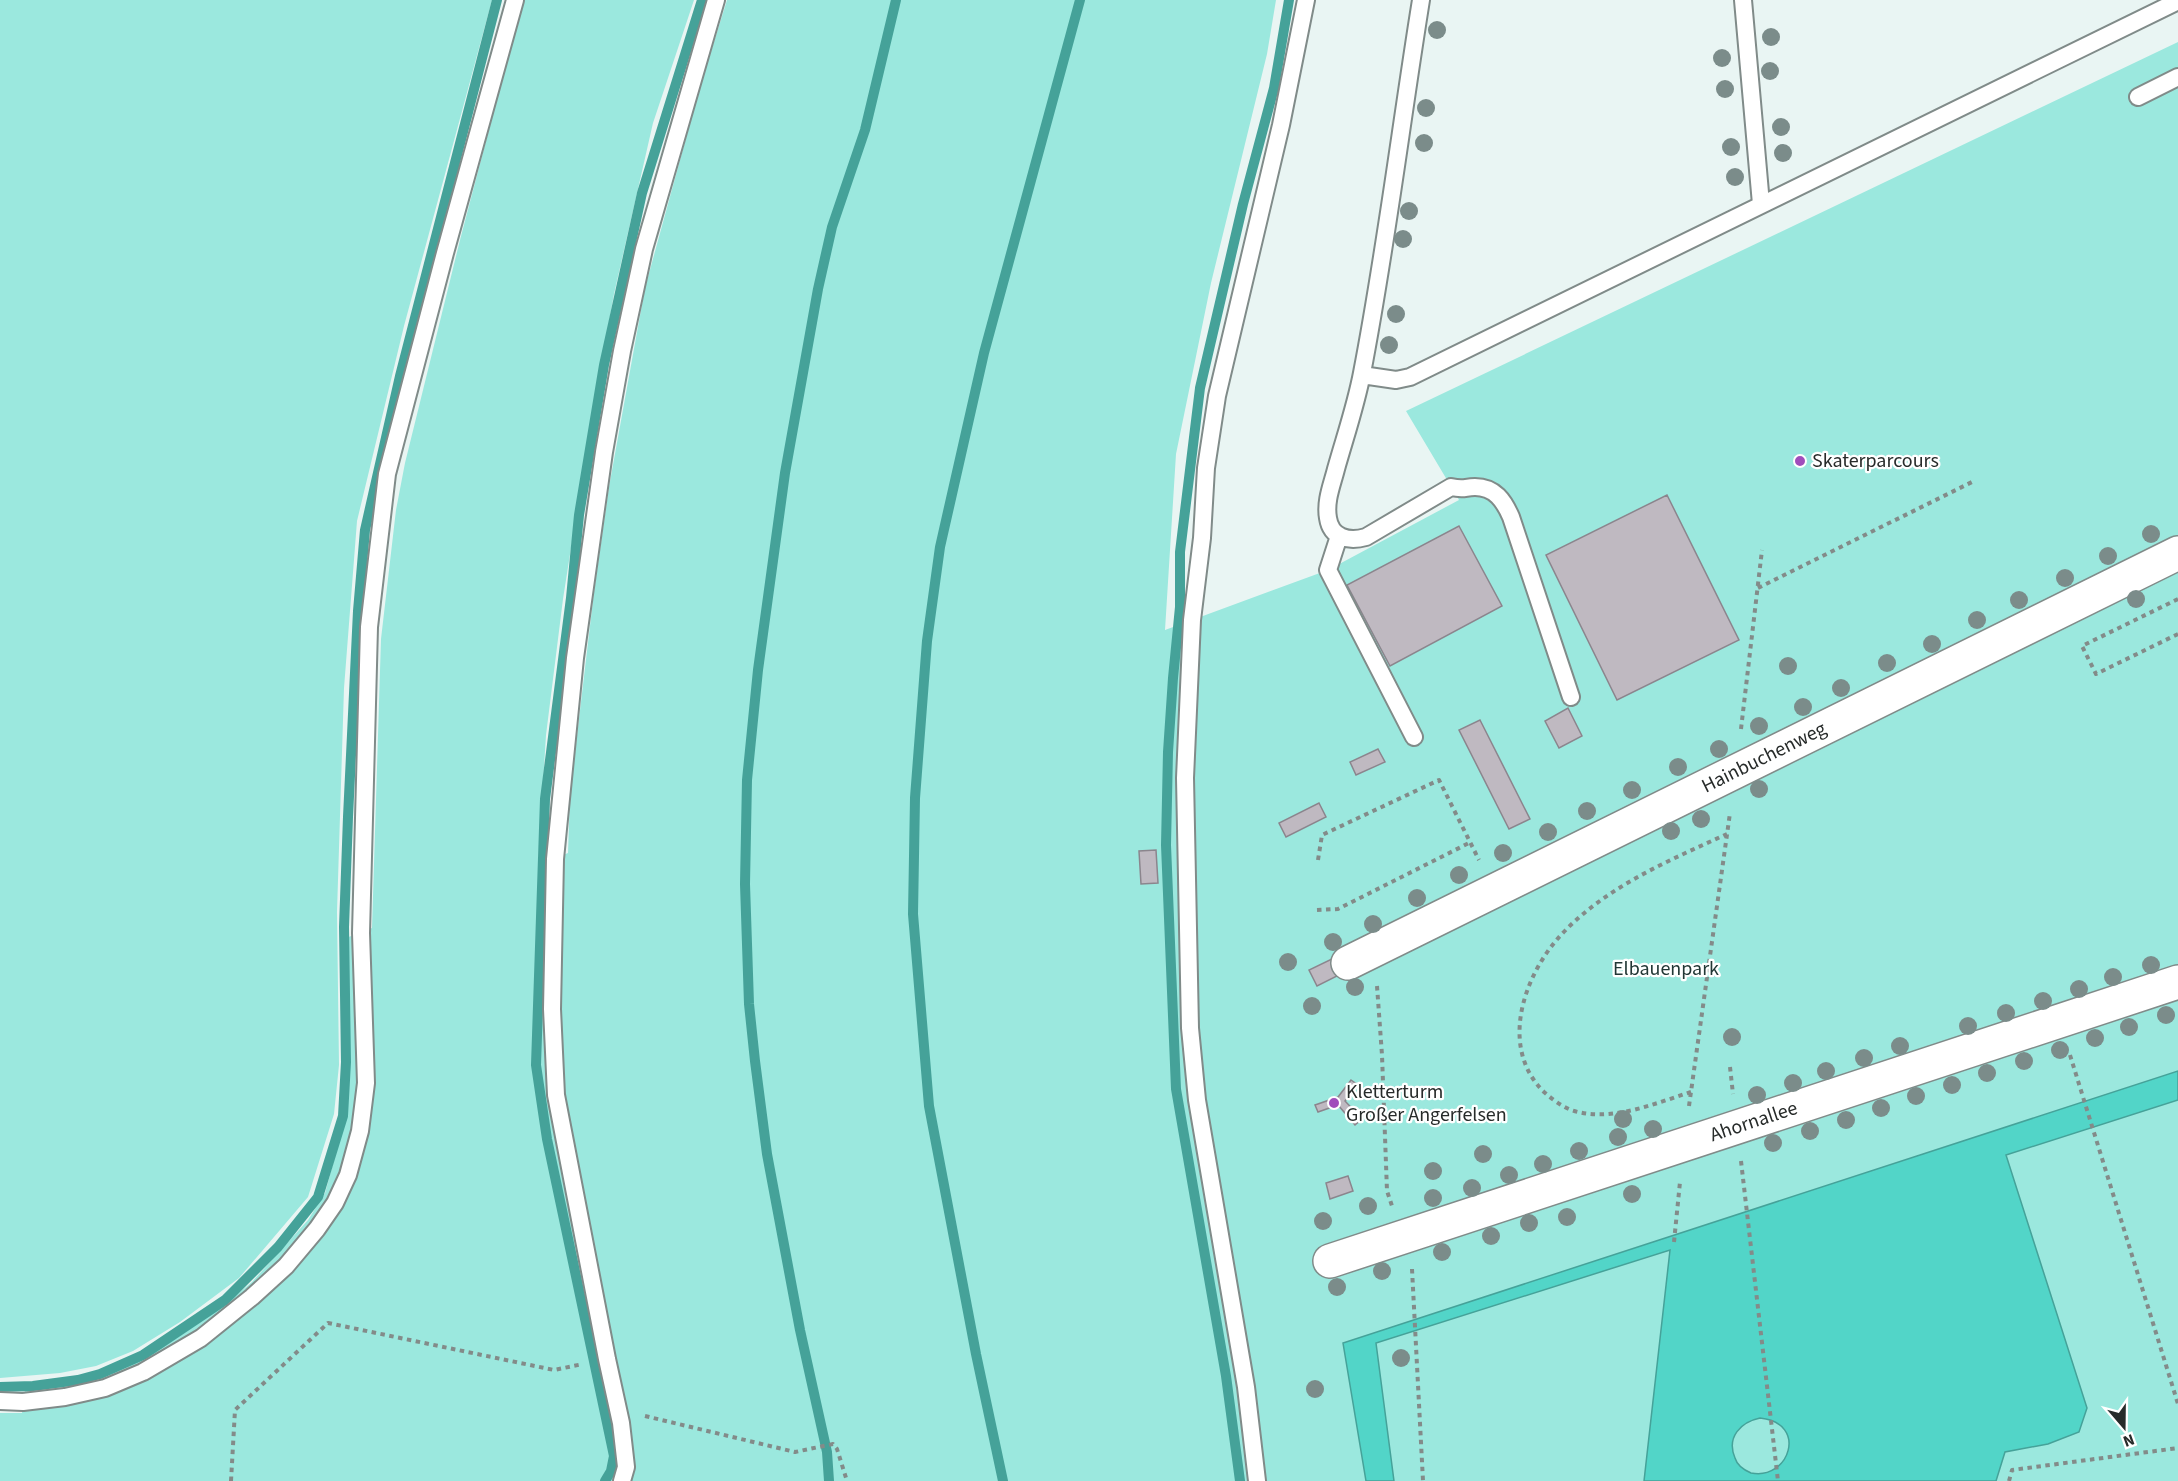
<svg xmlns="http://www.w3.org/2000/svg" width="2178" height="1481" font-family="'Source Sans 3',sans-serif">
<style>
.green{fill:#9be8de}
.water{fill:#52d5c8;stroke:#45a299;stroke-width:1.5;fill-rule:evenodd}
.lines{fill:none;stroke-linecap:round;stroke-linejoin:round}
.stream{stroke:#45a299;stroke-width:10}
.building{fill:#bfb9c1;stroke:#8b858d;stroke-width:1.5}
.lane-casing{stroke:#808b89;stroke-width:20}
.street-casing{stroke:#808b89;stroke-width:36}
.path{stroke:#838b89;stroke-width:4;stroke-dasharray:4.5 4.5;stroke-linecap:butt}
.lane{stroke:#fff;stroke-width:16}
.street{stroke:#fff;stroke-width:33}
.tree{fill:#7b8c8a}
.poi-dot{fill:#a04dbb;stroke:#fff;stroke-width:2}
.labels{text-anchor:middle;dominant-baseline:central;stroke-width:4.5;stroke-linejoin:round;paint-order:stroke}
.poi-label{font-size:20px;fill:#272b2a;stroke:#fff;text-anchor:start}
.street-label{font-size:20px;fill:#272b2a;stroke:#fff}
.park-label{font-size:20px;fill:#213735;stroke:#fff}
</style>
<rect width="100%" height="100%" fill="#e9f5f3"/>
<!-- green -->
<path class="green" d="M0,0h492l-88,326 -47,195 -13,167 -7,224 2,153 -5,49 -26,83 -69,81 -59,44 -47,29 -37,15 -36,7 -60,5z
M523,0h171l-41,123 -39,171 -25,139 -26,166 -17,136 -8,130 30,-12 2,-58 24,-203 15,-105 36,-199 55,-201 27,-87h549l-9,54 -56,229 -35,171 -11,176 163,-60 131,-70 -53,-89 772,-369v1439h-2178v-68h22l3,-23 32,-3 38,-8 30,-11 28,-14 68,-46 31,-26 56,-62 17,-27 20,-73 4,-50 -3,-132 26,-10 9,-289 15,-129 9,-47 55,-223z"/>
<!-- water -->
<path class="water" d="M2178,1071v29l-172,55 81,253 -8,24 -31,12 -43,8 -9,29h-352l26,-231 -294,93 18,138h-28l-23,-138zM1760,1418c49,5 29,63 -9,55 -7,-3 -14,-8 -16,-15 -9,-21 6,-36 25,-40z"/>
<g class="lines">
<!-- stream -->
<path class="stream" d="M0,1387l33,-1 45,-6 22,-6 43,-19 82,-55 53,-53 40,-50 25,-81 3,-54 -2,-135 4,-110 10,-206 7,-81 35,-154 97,-376
M605,1481l6,-10 3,-15 -67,-317 -11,-74 9,-266 26,-201 8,-83 25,-150 38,-172 60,-193
M829,1481l-2,-29 -27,-122 -33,-176 -12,-93 -6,-57 -4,-120 2,-104 11,-110 27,-197 33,-184 14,-62 33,-97 31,-130
M1003,1481l-27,-127 -47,-248 -16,-192 2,-116 12,-157 13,-94 44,-194 96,-353
M1240,1481l-14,-105 -50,-287 -10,-244 2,-93 5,-74 7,-71v-55l20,-164 43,-184 31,-116 15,-88"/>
</g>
<!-- building -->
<path class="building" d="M1667,495l72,145 -122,60 -71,-145z
M1459,526l43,80 -112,60 -43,-81z
M1568,708l14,28 -23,12 -14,-27z
M1480,720l50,99 -21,10 -50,-99z
M1378,749l7,13 -29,13 -6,-13z
M1319,803l7,14 -40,20 -7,-14z
M1156,850l2,33 -17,1 -2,-33z
M1338,956l7,16 -28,14 -8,-16z
M1351,1080l7,5 -13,16 17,18 -7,6 -17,-20 -20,7 -3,-7 23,-8z
M1348,1176l5,15 -23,8 -4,-16z"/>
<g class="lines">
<defs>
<path id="lane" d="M1421,0c-20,124 -35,249 -59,373 -6,32 -17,64 -26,96 -4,16 -11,32 -8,49 3,20 21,24 38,19l85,-50c14,3 13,0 24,0 20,0 29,14 36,30l60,180
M1743,0l18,204
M2138,97l40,-20
M1362,375l34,5 14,-3 768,-376
M1339,536l-11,34 86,167
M0,1401l23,1 42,-5 40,-9 38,-16 58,-34 51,-41 34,-31 31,-37 18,-26 13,-28 12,-44 6,-48 -5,-150 8,-306 18,-153 58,-221 70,-253
M622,1481l4,-14 -5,-44 -14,-64 -51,-264 -4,-86 3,-150 20,-201 29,-206 18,-101 22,-102 72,-249
M1257,1481l-11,-94 -49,-287 -7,-72 -5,-250 7,-158 10,-82 4,-70 11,-72 64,-271 25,-125"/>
<g id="street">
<path id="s1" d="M1348,963l830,-410"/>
<path id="s2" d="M1330,1261l848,-279"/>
</g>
</defs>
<!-- lane casing -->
<use href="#lane" class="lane-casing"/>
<!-- street casing -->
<use href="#street" class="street-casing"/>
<!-- path -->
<path class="path" d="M1758,588l216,-107
M2178,599l-96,47 14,28 82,-40
M1741,729l21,-179
M1318,860l4,-25 117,-55 40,80
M1317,910l21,-1 133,-67
M1377,986l5,69 5,136 5,15
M2070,1055l108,349
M1730,1067l3,27
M1691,1092c-38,12 -81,31 -120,18 -10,-4 -19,-11 -27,-18 -45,-44 -21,-115 16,-156 45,-49 108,-75 167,-102
M1689,1106l41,-293
M1741,1161l37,320
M1674,1242l6,-60
M1412,1269l11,212
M645,1416l150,36 38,-8 4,5 10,32
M231,1481l4,-71 93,-87 226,47 29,-6
M2009,1481l3,-11 166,-22"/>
<!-- lane -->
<use href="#lane" class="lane"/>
<!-- street -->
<use href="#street" class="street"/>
</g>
<!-- trees -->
<g class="tree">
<circle cx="1437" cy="30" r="9"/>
<circle cx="1771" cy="37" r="9"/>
<circle cx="1722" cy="58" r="9"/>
<circle cx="1770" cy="71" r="9"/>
<circle cx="1725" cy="89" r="9"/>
<circle cx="1426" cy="108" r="9"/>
<circle cx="1781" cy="127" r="9"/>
<circle cx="1424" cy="143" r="9"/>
<circle cx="1731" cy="147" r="9"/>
<circle cx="1783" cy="153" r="9"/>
<circle cx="1735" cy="177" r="9"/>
<circle cx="1409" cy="211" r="9"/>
<circle cx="1403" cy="239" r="9"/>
<circle cx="1396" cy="314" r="9"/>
<circle cx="1389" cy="345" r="9"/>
<circle cx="2151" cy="534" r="9"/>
<circle cx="2108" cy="556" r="9"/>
<circle cx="2065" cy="578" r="9"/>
<circle cx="2136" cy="599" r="9"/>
<circle cx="2019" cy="600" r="9"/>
<circle cx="1977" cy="620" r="9"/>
<circle cx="1932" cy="644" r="9"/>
<circle cx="1887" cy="663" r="9"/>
<circle cx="1788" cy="666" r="9"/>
<circle cx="1841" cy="688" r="9"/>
<circle cx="1803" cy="707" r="9"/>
<circle cx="1759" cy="726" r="9"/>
<circle cx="1719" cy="749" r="9"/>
<circle cx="1678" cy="767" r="9"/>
<circle cx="1759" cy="789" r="9"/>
<circle cx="1632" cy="790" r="9"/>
<circle cx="1587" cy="811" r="9"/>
<circle cx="1701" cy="819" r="9"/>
<circle cx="1671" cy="831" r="9"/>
<circle cx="1548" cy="832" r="9"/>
<circle cx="1503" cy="853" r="9"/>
<circle cx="1459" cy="875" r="9"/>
<circle cx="1417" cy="898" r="9"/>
<circle cx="1373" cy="924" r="9"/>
<circle cx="1333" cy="942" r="9"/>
<circle cx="1288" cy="962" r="9"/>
<circle cx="2151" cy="965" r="9"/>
<circle cx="2113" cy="977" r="9"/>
<circle cx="1355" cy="987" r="9"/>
<circle cx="2079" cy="989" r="9"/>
<circle cx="2043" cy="1001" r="9"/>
<circle cx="1312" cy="1006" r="9"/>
<circle cx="2006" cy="1013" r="9"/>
<circle cx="2166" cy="1015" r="9"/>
<circle cx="1968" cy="1026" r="9"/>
<circle cx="2129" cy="1027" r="9"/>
<circle cx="1732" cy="1037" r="9"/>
<circle cx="2095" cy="1038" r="9"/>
<circle cx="1900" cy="1046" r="9"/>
<circle cx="2060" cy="1050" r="9"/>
<circle cx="1864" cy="1058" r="9"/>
<circle cx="2024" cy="1061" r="9"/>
<circle cx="1826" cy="1071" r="9"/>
<circle cx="1987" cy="1073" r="9"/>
<circle cx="1793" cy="1083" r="9"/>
<circle cx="1952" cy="1085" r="9"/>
<circle cx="1757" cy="1095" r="9"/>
<circle cx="1916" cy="1096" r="9"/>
<circle cx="1881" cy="1108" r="9"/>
<circle cx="1623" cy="1119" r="9"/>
<circle cx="1846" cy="1120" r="9"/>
<circle cx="1653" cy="1129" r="9"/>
<circle cx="1810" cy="1131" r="9"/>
<circle cx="1618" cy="1137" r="9"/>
<circle cx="1773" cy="1143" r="9"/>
<circle cx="1579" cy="1151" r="9"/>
<circle cx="1483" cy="1154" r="9"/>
<circle cx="1543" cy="1164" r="9"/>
<circle cx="1433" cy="1171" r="9"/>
<circle cx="1509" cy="1175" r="9"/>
<circle cx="1472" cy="1188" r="9"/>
<circle cx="1632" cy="1194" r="9"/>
<circle cx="1433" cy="1198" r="9"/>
<circle cx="1368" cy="1206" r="9"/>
<circle cx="1567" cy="1217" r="9"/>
<circle cx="1323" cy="1221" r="9"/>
<circle cx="1529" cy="1223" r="9"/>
<circle cx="1491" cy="1236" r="9"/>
<circle cx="1442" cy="1252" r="9"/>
<circle cx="1382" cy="1271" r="9"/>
<circle cx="1337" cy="1287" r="9"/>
<circle cx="1401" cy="1358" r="9"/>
<circle cx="1315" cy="1389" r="9"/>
</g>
<!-- markers -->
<g class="poi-dot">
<circle cx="1800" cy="461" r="6"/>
<circle cx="1334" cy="1103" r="6"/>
</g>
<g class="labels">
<!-- poi labels -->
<g class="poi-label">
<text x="1812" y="461">Skaterparcours</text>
<text x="1346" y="1092">Kletterturm<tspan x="1346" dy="23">Großer Angerfelsen</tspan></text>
</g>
<!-- street labels -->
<g class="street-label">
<text stroke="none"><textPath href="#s1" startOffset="464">Hainbuchenweg</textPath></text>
<text stroke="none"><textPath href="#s2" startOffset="446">Ahornallee</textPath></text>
</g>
<!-- park labels -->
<g class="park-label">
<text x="1666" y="969">Elbauenpark</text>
</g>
</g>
<!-- north arrow -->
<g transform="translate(2124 1427) rotate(160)" stroke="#ffffff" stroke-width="4.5" paint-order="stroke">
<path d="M0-4.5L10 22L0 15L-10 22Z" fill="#272b2a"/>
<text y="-9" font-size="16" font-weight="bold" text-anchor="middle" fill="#272b2a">N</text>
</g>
</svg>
